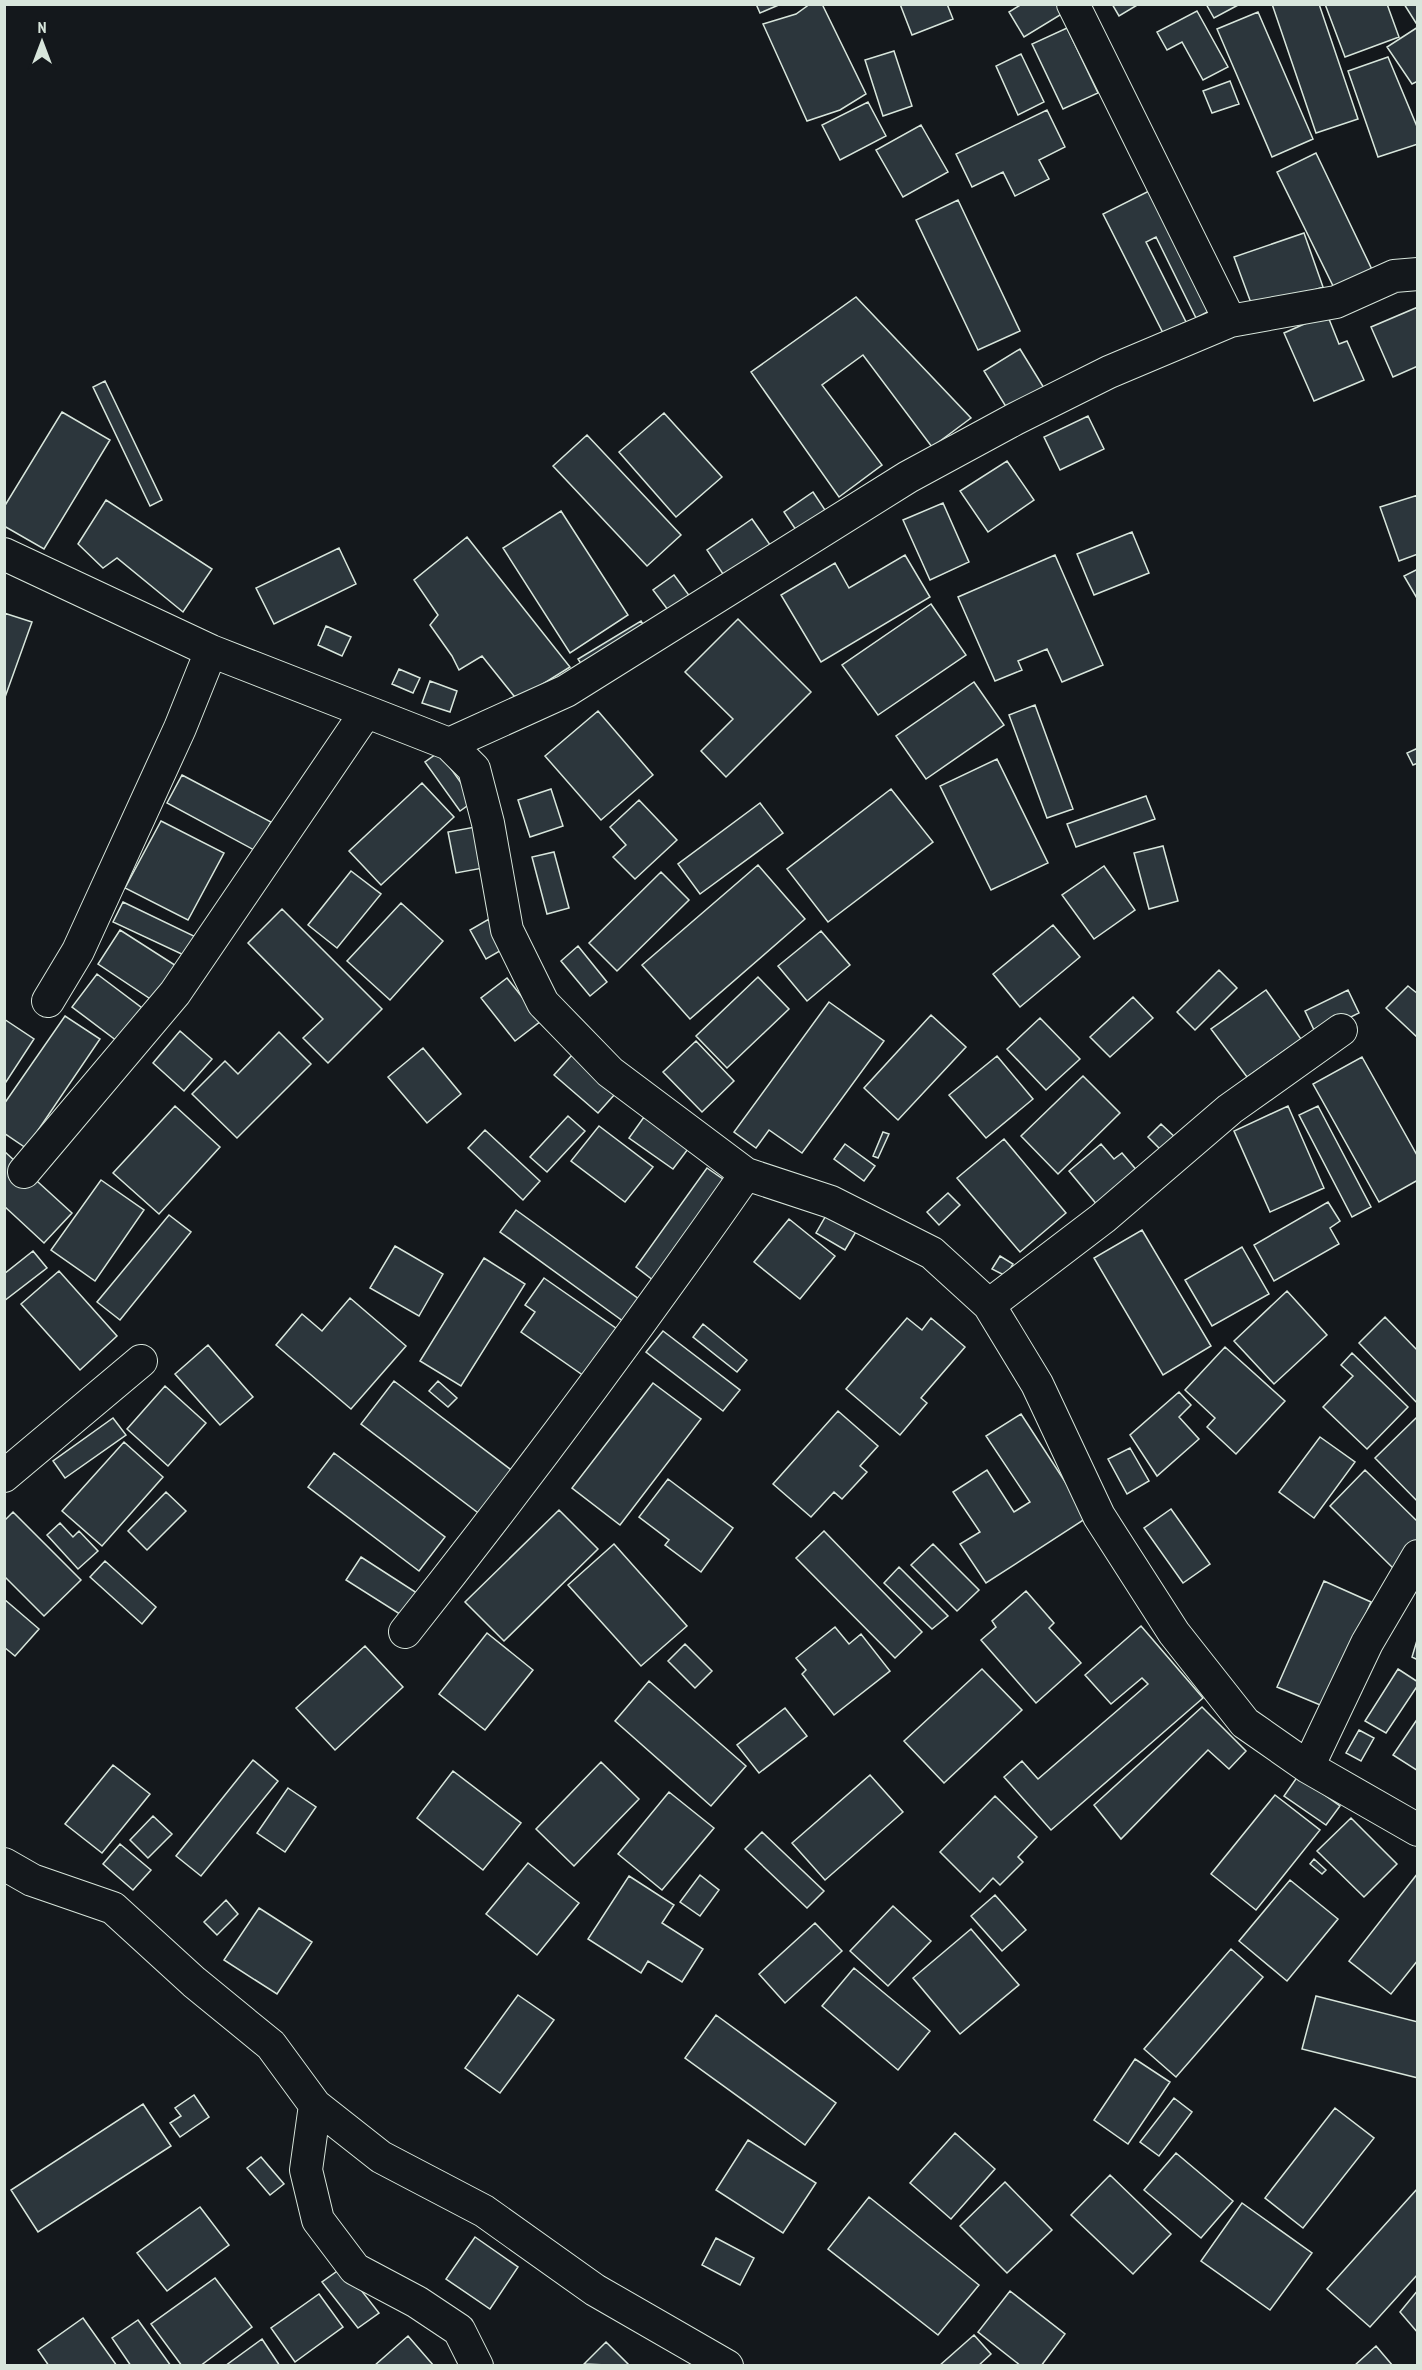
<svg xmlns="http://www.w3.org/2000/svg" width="1422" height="2370" font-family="'PT Sans Narrow',sans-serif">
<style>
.building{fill:#2c363c;stroke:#d8e6dc;stroke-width:1.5}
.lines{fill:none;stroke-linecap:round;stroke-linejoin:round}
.minor-casing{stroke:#d8e6dc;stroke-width:34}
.minor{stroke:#14181c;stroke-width:32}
</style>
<rect width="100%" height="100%" fill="#14181c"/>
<!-- building -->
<path class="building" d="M756,4h25l-21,9z
M810,4h12l44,90 -26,16 -33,11 -44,-97 33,-10z
M900,4h47l6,15 -41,16z
M1022,4h38l5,8 -41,25 -15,-25z
M1112,4h27l-20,12z
M1206,4h34l-26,14z
M1272,4h47l39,115 -42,14z
M1325,4h62l12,33 -54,20z
M1404,4h14v18l-2,1z
M1197,11l31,56 -25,13 -21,-38 -15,8 -10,-18z
M1258,12l55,127 -41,18 -55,-128z
M1418,27v54l-6,3 -25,-37z
M1067,28l31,65 -35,16 -31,-65z
M894,51l18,55 -29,10 -18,-56z
M1021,54l23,48 -26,13 -22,-49z
M1388,57l30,72v15l-40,13 -30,-86z
M1230,81l9,23 -27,9 -9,-22z
M868,102l18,34 -46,24 -18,-35z
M1047,110l18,37 -26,13 10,19 -34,17 -12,-24 -31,15 -16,-33z
M921,125l27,47 -45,25 -27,-47z
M1316,153l61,127 -38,18 -62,-126z
M1155,188l60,120 -19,10 -40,-81 -10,5 40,80 -23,11 -60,-119z
M958,200l62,131 -42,19 -62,-130z
M1304,233l19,54 -69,24 -20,-54z
M856,297l115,121 -39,29 -69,-92 -41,30 60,80 -43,32 -88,-125z
M1418,307v59l-25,11 -22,-50z
M1327,314l12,30 8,-3 17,39 -50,21 -30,-68z
M1020,349l24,39 -36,22 -24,-39z
M105,381l57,119 -12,6 -57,-119z
M62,412l48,28 -66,109 -40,-23v-19z
M664,413l58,64 -46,40 -57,-65z
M1088,416l16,33 -44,21 -16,-33z
M587,435l94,100 -34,31 -94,-100z
M1007,461l27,39 -46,32 -28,-41z
M813,492l12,18 -29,20 -12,-18z
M1418,495v59l-19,7 -19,-54z
M106,500l106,69 -29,43 -66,-54 -14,10 -25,-24z
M943,503l26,59 -39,18 -27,-60z
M561,511l67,104 -58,38 -67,-105z
M752,519l21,30 -46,31 -20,-30z
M1132,532l17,41 -55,22 -17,-41z
M467,537l103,130 -48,30 -8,-1 -32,-40 -23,14 -7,-14 -22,-31 8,-10 -24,-35z
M339,548l17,36 -82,40 -18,-36z
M905,555l25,42 -109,65 -40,-67 54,-32 14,25z
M1055,555l48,110 -41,17 -15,-33 -29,12 4,9 -27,11 -37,-84z
M1418,569v31l-14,-24z
M674,575l17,23 -20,16 -18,-24z
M931,604l35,51 -88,60 -36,-50z
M4,613l28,9 -28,78z
M738,619l73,73 -85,85 -25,-26 32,-32 -48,-47z
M641,621l6,10 -62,39 -7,-11z
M326,626l25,11 -9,19 -24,-11z
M399,669l21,9 -7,15 -21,-9z
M430,681l27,10 -7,21 -28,-9z
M974,682l30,43 -78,54 -30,-43z
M1035,705l38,104 -26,9 -38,-103z
M598,711l55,64 -52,45 -56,-64z
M1418,748v15l-5,2 -6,-12z
M439,752l35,49 -14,10 -35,-49z
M997,759l51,104 -57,27 -51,-104z
M182,775l89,47 -15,29 -89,-48z
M422,783l32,34 -73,68 -32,-34z
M551,789l12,37 -33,11 -12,-37z
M891,789l42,53 -105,80 -41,-53z
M1146,796l9,23 -79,28 -9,-23z
M639,800l38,40 -42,39 -22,-22 13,-12 -16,-18z
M760,803l23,30 -83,61 -22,-30z
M161,821l63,32 -36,67 -63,-32z
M475,827l8,41 -27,5 -8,-41z
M1163,846l15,55 -29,8 -15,-56z
M554,852l15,56 -22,6 -15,-57z
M758,865l47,54 -115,100 -48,-54z
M1104,866l31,44 -41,29 -32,-44z
M351,871l30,23 -44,54 -29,-23z
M661,872l28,28 -72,71 -28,-28z
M123,902l75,36 -10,19 -75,-35z
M401,903l42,38 -53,59 -43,-39z
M282,909l100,100 -54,54 -25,-25 20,-19 -75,-76z
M489,919l16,29 -19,11 -16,-29z
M1053,925l27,32 -60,50 -27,-33z
M120,930l61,39 -23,35 -60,-40z
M821,931l29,34 -43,36 -29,-35z
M578,946l29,36 -17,14 -29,-35z
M1219,970l18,18 -42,42 -18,-18z
M97,974l49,37 -25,33 -49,-37z
M758,977l31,32 -62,59 -31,-32z
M507,978l34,43 -26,20 -34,-43z
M1408,986l10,8v44l-32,-30z
M1266,990l35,49 -54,38 -36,-48z
M1348,990l11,23 -43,21 -11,-23z
M1133,997l20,21 -43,39 -20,-20z
M829,1002l55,39 -82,112 -33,-23 -13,18 -22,-16z
M931,1015l35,32 -68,73 -34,-32z
M65,1016l35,23 -74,109 -22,-15v-29z
M1040,1018l40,41 -34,31 -39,-41z
M4,1019l30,20 -30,46z
M180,1031l32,28 -28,32 -31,-28z
M279,1032l32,32 -74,74 -45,-44 33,-33 13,13z
M696,1041l38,40 -32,31 -39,-40z
M423,1048l38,46 -34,29 -39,-46z
M572,1055l43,39 -17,19 -44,-38z
M997,1056l36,43 -47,39 -37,-43z
M1362,1057l56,100v23l-39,22 -66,-118z
M1083,1076l37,37 -62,61 -37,-38z
M175,1106l45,41 -61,67 -46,-41z
M1288,1106l36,82 -54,24 -36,-81z
M1318,1106l53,101 -19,10 -53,-102z
M568,1116l17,15 -38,41 -17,-15z
M644,1117l44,32 -15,20 -44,-31z
M1161,1124l16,15 -14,13 -15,-15z
M599,1126l54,41 -28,35 -54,-41z
M485,1130l55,51 -17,19 -55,-52z
M883,1132l6,2 -11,24 -5,-2z
M1004,1139l62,74 -46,39 -63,-74z
M845,1144l30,22 -11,15 -30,-22z
M1101,1144l13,15 8,-6 17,20 -41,33 -29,-35z
M4,1151l68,62 -28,30 -40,-37z
M707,1168l23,16 -72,100 -22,-17z
M101,1180l43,30 -49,71 -44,-31z
M948,1193l12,12 -21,20 -12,-13z
M1328,1202l12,19 -10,7 9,16 -65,37 -20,-36z
M516,1210l127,92 -16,22 -127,-92z
M828,1212l29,18 -12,20 -29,-17z
M169,1215l22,17 -71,88 -23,-18z
M789,1219l46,37 -35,43 -46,-37z
M1142,1230l69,116 -48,29 -69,-117z
M395,1246l48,28 -24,42 -49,-28z
M1242,1247l27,47 -57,32 -27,-46z
M33,1251l14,17 -43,33v-27z
M1000,1256l13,8 -7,12 -14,-7z
M484,1258l41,26 -64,102 -41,-25z
M59,1271l58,65 -37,34 -59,-66z
M544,1278l76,53 -33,47 -66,-46 14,-20 -10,-7z
M1287,1291l40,44 -53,49 -40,-43z
M350,1298l56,48 -55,63 -75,-64 26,-31 20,17z
M1385,1317l33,34v53l-59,-61z
M907,1318l15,12 9,-12 34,29 -44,51 6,5 -27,32 -54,-46z
M703,1324l44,36 -10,12 -44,-35z
M663,1331l77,59 -17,21 -77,-59z
M208,1345l45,52 -33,28 -45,-51z
M1225,1347l60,54 -49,53 -29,-27 8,-9 -30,-28z
M1352,1353l56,54 -41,42 -44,-42 30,-31 -12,-11z
M394,1381l120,91 -33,43 -120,-91z
M438,1381l19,17 -9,9 -19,-16z
M653,1383l48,36 -81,106 -48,-37z
M165,1386l41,37 -38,43 -41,-37z
M1179,1392l12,13 -12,12 20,22 -42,37 -27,-41z
M838,1411l40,35 -18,20 7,6 -25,27 -8,-7 -23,25 -38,-33z
M1021,1414l67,103 -102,66 -26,-39 20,-12 -27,-40 34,-22 27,42 16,-10 -44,-66z
M113,1418l13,17 -61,43 -12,-17z
M1416,1418l2,2v82l-43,-44z
M1320,1437l35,25 -41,56 -35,-26z
M124,1442l39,35 -61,69 -40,-35z
M1130,1448l19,33 -22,13 -19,-35z
M334,1453l111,84 -26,34 -111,-84z
M1365,1470l53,52v22l-25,24 -63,-62z
M668,1479l65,49 -32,44 -36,-27 4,-5 -30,-23z
M166,1492l20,19 -39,39 -19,-19z
M1171,1509l39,55 -27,19 -39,-55z
M559,1510l39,39 -94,92 -39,-39z
M13,1512l68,68 -37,36 -40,-40v-55z
M60,1523l13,14 6,-6 19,20 -20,18 -31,-34z
M824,1531l98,101 -27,26 -99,-100z
M614,1544l73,82 -46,40 -73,-81z
M933,1544l46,46 -22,21 -46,-46z
M361,1557l59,38 -14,23 -60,-38z
M105,1561l51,46 -14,17 -52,-47z
M899,1567l49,49 -16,13 -48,-46z
M1324,1581l47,21 -46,105 -48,-20z
M1026,1591l28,32 -5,5 32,35 -45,40 -55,-63 15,-13 -4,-6z
M4,1599l35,30 -24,27 -11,-9z
M1141,1626l62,72 -152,132 -47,-53 18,-16 16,18 110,-95 -6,-6 -31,26 -26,-29z
M835,1627l14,17 12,-10 29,37 -56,44 -32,-41 4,-4 -10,-12z
M487,1633l46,37 -48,60 -46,-36z
M1418,1637v23l-6,-3z
M685,1644l27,27 -17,17 -27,-27z
M365,1646l38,41 -68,63 -39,-42z
M982,1669l40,41 -78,73 -40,-42z
M1398,1669l20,13v3l-32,48 -21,-12z
M649,1681l97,85 -35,40 -96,-85z
M1202,1707l44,44 -17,18 -21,-19 -87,89 -27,-34z
M785,1708l22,28 -48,37 -22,-28z
M1418,1718v53l-25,-16z
M1359,1730l15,8 -13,23 -15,-8z
M253,1760l25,21 -77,95 -25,-20z
M601,1762l38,37 -65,67 -38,-37z
M113,1765l37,29 -48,59 -37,-29z
M453,1771l68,52 -38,47 -66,-52z
M870,1775l33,37 -78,68 -33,-37z
M1298,1776l42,30 -14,19 -42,-29z
M288,1788l28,19 -31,45 -28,-19z
M669,1792l45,36 -52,62 -44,-36z
M1275,1795l45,35 -64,80 -45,-36z
M995,1796l42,41 -19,20 5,5 -23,23 -7,-7 -13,14 -40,-40z
M153,1816l19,18 -24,24 -18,-18z
M1351,1818l46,46 -33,33 -47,-46z
M762,1832l62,59 -17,17 -62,-59z
M120,1844l31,26 -18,20 -30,-26z
M1314,1859l12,11 -4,4 -12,-10z
M528,1863l51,40 -42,52 -51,-41z
M1418,1873v87l-27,34 -42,-33z
M700,1875l19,15 -19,26 -20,-14z
M629,1876l45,29 -12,18 41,26 -21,33 -34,-21 -7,12 -53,-34z
M1290,1880l48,39 -51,62 -48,-40z
M995,1895l31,35 -24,21 -31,-35z
M226,1900l12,14 -21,21 -13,-13z
M893,1906l38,35 -43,45 -38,-35z
M259,1908l53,34 -35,52 -53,-34z
M815,1923l27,28 -57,52 -26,-29z
M971,1929l48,56 -59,49 -47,-56z
M1231,1949l32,28 -87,100 -32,-28z
M854,1968l76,63 -32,39 -76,-64z
M518,1995l36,25 -54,73 -35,-25z
M1316,1996l102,26v56l-116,-29z
M716,2015l120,88 -31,42 -120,-87z
M1135,2059l35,23 -42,62 -34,-24z
M194,2095l15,22 -29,20 -10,-14 11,-7 -6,-8z
M1174,2098l18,14 -33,44 -19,-14z
M143,2104l28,42 -133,86 -27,-42z
M1335,2108l39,30 -71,90 -38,-30z
M955,2133l40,36 -44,50 -41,-36z
M748,2140l68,43 -33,50 -67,-43z
M1176,2153l57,48 -32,37 -57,-48z
M261,2157l23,27 -14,11 -23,-27z
M1110,2175l61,59 -38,40 -62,-59z
M1005,2182l47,48 -45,43 -47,-47z
M1418,2188v86l-48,53 -43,-38z
M869,2197l110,88 -41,50 -110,-86z
M1242,2203l70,50 -42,57 -69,-49z
M200,2207l29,38 -62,46 -30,-38z
M475,2237l43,30 -28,42 -44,-30z
M716,2238l38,20 -14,27 -38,-20z
M343,2267l36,46 -21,15 -36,-46z
M215,2278l37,49 -52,39h-18l-31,-42z
M1418,2290v43l-18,-21z
M1010,2291l55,43 -24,32h-20l-43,-34z
M319,2294l24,33 -48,35 -24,-34z
M83,2318l34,48h-68l-11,-16z
M138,2320l33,46h-40l-19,-28z
M974,2335l17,19 -13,12h-39z
M408,2336l26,30h-60z
M262,2339l18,27h-55z
M606,2342l24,24 -46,-2z
M1376,2346l17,20h-39z"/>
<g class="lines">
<defs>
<path id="minor" d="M1073,4l157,317
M4,554l207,97 238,93 25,25 14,54 19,107 36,73 67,69 136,102 85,28 101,51 57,52 48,79 62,132 75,117 71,90 63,44 110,63
M449,744l117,-53 342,-214 107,-58 94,-47 121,-51 106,-19 58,-26 24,-2
M48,1001l30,-50 102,-223 31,-77
M24,1172l151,-179 191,-281
M989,1305l114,-87 127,-109 111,-79
M4,1476l137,-115
M405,1632c118,-149 232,-302 341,-458
M1308,1767l59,-124 51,-87
M4,1864l28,16 81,28 81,74 77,63 44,60 66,52 103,54 111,79 132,76
M315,2105l-9,65 12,50 37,49 62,33 42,28 18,36"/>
</defs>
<!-- minor casing -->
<use href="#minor" class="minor-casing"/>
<!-- minor -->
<use href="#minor" class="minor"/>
</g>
<!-- border -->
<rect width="1422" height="2370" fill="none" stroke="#d8e6dc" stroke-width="12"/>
<!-- north arrow -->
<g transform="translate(42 42)" stroke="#14181c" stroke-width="4.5" paint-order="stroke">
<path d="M0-4.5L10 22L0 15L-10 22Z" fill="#d8e6dc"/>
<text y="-9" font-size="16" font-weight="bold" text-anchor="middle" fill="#d8e6dc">N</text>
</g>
</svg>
